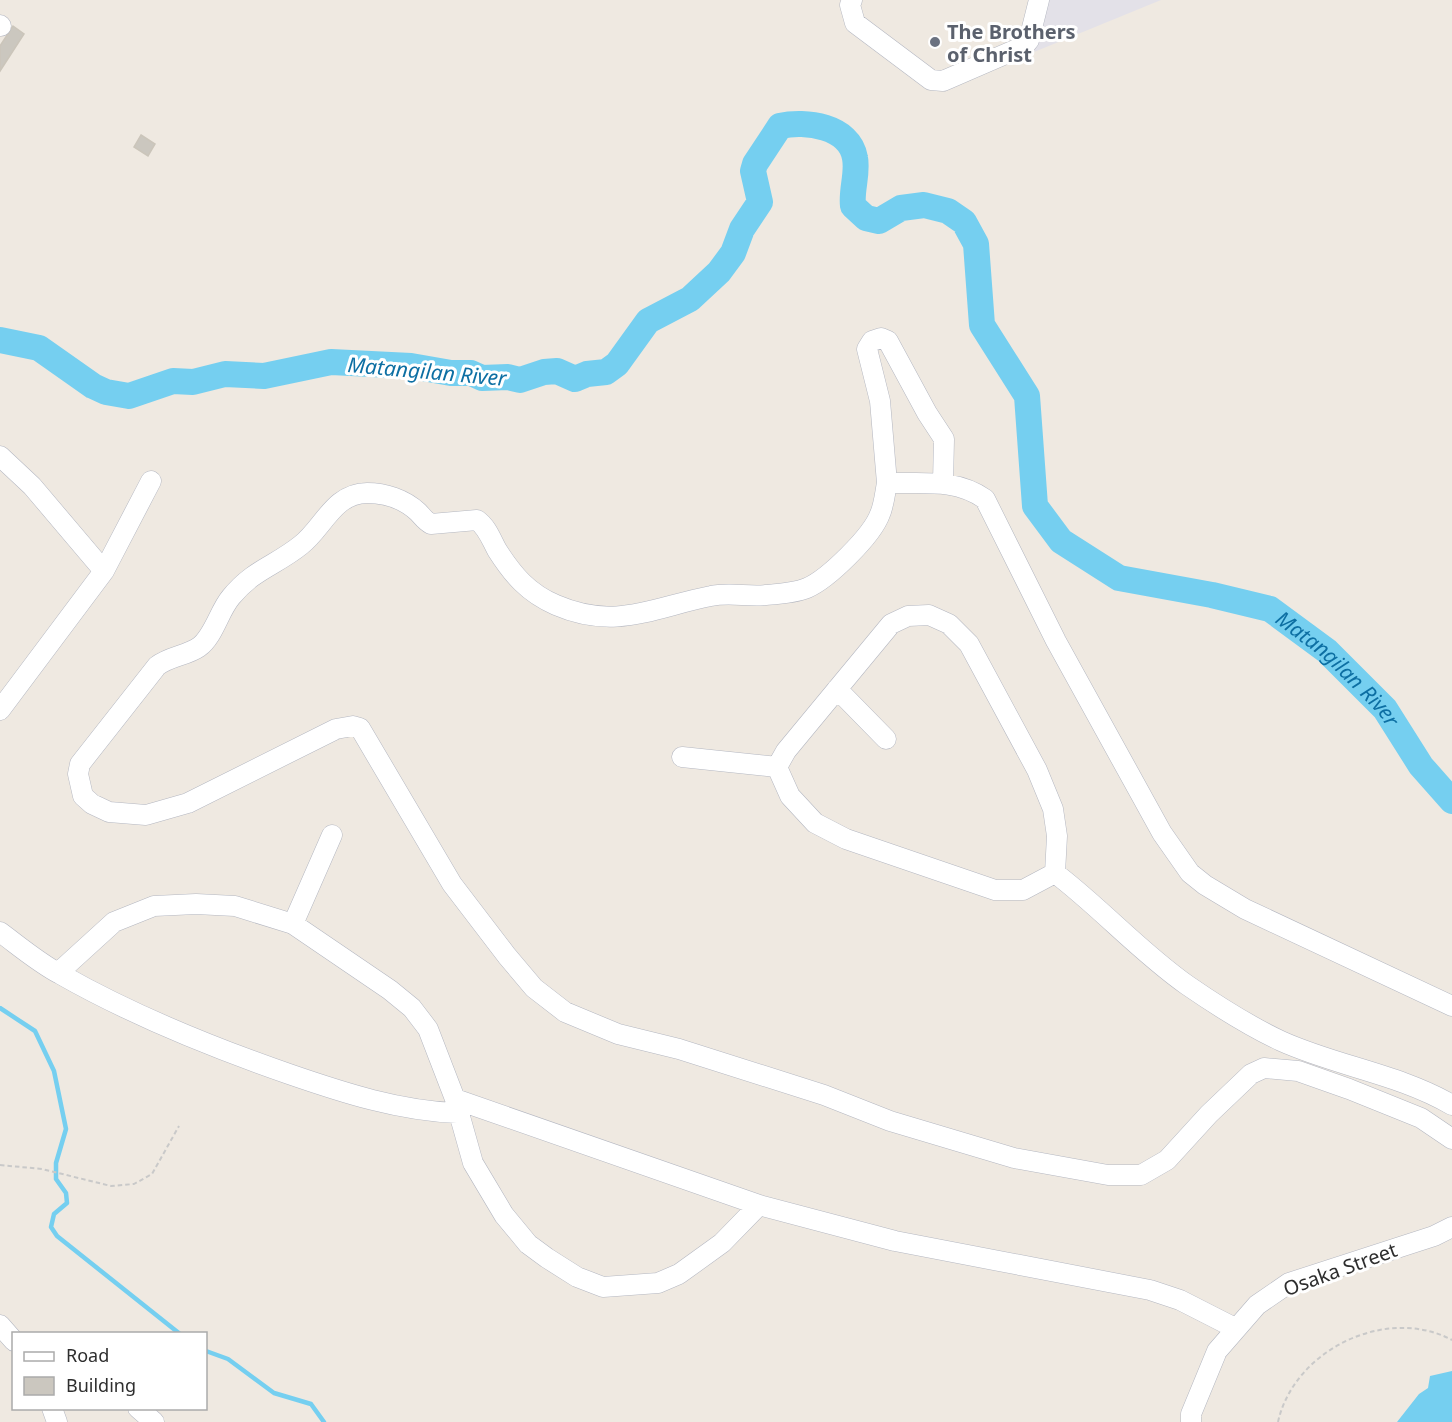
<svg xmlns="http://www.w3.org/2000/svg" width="1452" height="1422" font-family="'Noto Sans',sans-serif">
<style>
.industrial{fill:#e3e1e8}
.water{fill:#75cff0}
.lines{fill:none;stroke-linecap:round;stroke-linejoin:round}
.stream{stroke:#75cff0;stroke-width:4.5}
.river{stroke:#75cff0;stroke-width:26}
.building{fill:#cbc7bf;stroke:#cbc5ba;stroke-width:1.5}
.minor-casing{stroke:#b4b7c1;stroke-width:21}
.path{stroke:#c9c9c9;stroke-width:2;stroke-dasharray:4.5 3;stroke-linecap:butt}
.minor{stroke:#fff;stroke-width:20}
.worship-dot{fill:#6b7280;stroke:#fff;stroke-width:2}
.labels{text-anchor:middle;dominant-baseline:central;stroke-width:6;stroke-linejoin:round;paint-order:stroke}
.worship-label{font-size:20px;font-weight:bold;fill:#5b616d;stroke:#fff;text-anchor:start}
.street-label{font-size:20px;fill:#2e2e2e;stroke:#fff}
.water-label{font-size:21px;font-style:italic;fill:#0d6fa3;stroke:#fff}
</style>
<rect width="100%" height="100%" fill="#efe9e1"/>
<!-- industrial -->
<path class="industrial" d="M1047,0h114l-127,52z"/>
<!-- water -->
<path class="water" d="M1452,1371v51h-55l22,-28 9,-6 2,-12z"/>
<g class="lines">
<!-- stream -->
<path class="stream" d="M0,1008l35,23 19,40 12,58 -10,34v16l10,14 1,10 -13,11 -3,13 6,9 123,98
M206,1351l22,8 46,34 37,11 13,18"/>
<!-- river -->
<path class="river" id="s1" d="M0,340l39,8 54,38 13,6 23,4 44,-15 20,1 32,-8 39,2 67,-14 80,4 40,7h20l11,5 26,-1 12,3 24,-8 13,-1 18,8 12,-5 19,-2 11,-8 31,-43 42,-22 29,-27 14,-19 9,-24 18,-27 -7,-31 2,-7 25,-38c25,-6 70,0 75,32 3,16 -4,32 -2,48l13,12 13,3 22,-13 23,-3 24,6 16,11 12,22 6,81 45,71 8,110 26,35 58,37 93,17 58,14 57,42 58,58 36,57 31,35"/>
</g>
<!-- building -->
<path class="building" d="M13,26l11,8 -24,37v-25z
M141,135l14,9 -7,12 -14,-9z"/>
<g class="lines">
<defs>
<path id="minor" d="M852,0l-2,5 5,18 76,57 12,1 81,-35 5,-6 10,-40
M0,25l1,1
M0,456l32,30 72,85
M887,483l-7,-82 -13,-52 5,-8 9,-3 7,3 39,72 17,26 -1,44
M929,615l20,9 20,20 68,126 16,39 4,27 -2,37 -32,17h-28l-149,-51 -31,-16 -25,-27 -13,-29 9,-16 105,-127 17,-8z
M837,689l49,50
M0,710l104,-139 47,-90
M682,757l95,10
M1055,873c46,35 85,79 132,112 29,20 62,41 94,56 55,25 118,33 171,64
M293,924l39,-89
M0,932c19,14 39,31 60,42 72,41 151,73 229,100 55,19 111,37 168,39
M58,973l56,-51 40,-16 42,-2 39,2 58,18 97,66 22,18 16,21 27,70 18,64 31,52 24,29 19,14 30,19 26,10 55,-4 21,-9 43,-31 37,-38
M1452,1006l-207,-97 -40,-24 -15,-12 -28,-40 -106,-192 -71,-142c-30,-21 -63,-15 -98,-16 -2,10 -3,22 -7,31 -8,22 -52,65 -73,74 -12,5 -28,6 -41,7 -18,2 -37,-3 -55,1 -57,11 -95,35 -155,9 -28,-12 -43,-30 -59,-55 -6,-11 -10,-23 -20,-30l-46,4c-6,-3 -9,-8 -13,-12 -14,-13 -33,-19 -51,-19 -33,0 -44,35 -66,52 -26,21 -47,24 -70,52 -12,14 -17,39 -32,50 -13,9 -29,9 -42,19l-77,98 -2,10 5,22 9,8 17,8 37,3 42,-12 148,-74 17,-3 7,2 92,156 55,72 27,32 31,24 53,22 61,15 145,46 66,26 124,37 94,17h33l26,-15 42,-46 42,-40 13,-6 34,3 51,18 72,29 31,21
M455,1099l304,106 136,36 255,49 30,10 55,28
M0,1325l14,16
M52,1408l5,14
M138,1408l16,14
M1191,1422v-8l26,-63 40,-46 32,-22 145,-47 18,-9"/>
</defs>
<!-- minor casing -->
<use href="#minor" class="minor-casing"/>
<!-- path -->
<path class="path" d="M0,1165l42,4 69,17 23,-2 18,-10 27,-48
M1278,1422c16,-72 108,-117 174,-82"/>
<!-- minor -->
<use href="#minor" class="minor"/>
</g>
<!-- markers -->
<circle class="worship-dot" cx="935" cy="42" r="6"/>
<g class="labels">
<!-- worship labels -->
<g class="worship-label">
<text x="947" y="31">The Brothers<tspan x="947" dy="23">of Christ</tspan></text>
</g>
<!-- street labels -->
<g class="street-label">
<text transform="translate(1340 1269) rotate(-20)">Osaka Street</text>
</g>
<!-- water labels -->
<g class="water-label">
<text transform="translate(427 371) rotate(5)">Matangilan River</text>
<text stroke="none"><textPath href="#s1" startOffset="1872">Matangilan River</textPath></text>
</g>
</g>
<!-- legend -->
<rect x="12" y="1332" width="195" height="78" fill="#ffffff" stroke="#ababab" stroke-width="1.5"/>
<rect x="24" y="1352" width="30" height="9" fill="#ffffff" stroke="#ababab" stroke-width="1.5"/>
<text x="66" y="1362" font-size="18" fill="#2e2e2e">Road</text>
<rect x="24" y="1377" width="30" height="18" fill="#cbc7bf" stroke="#ababab" stroke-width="1.5"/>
<text x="66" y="1392" font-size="18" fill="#2e2e2e">Building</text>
</svg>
